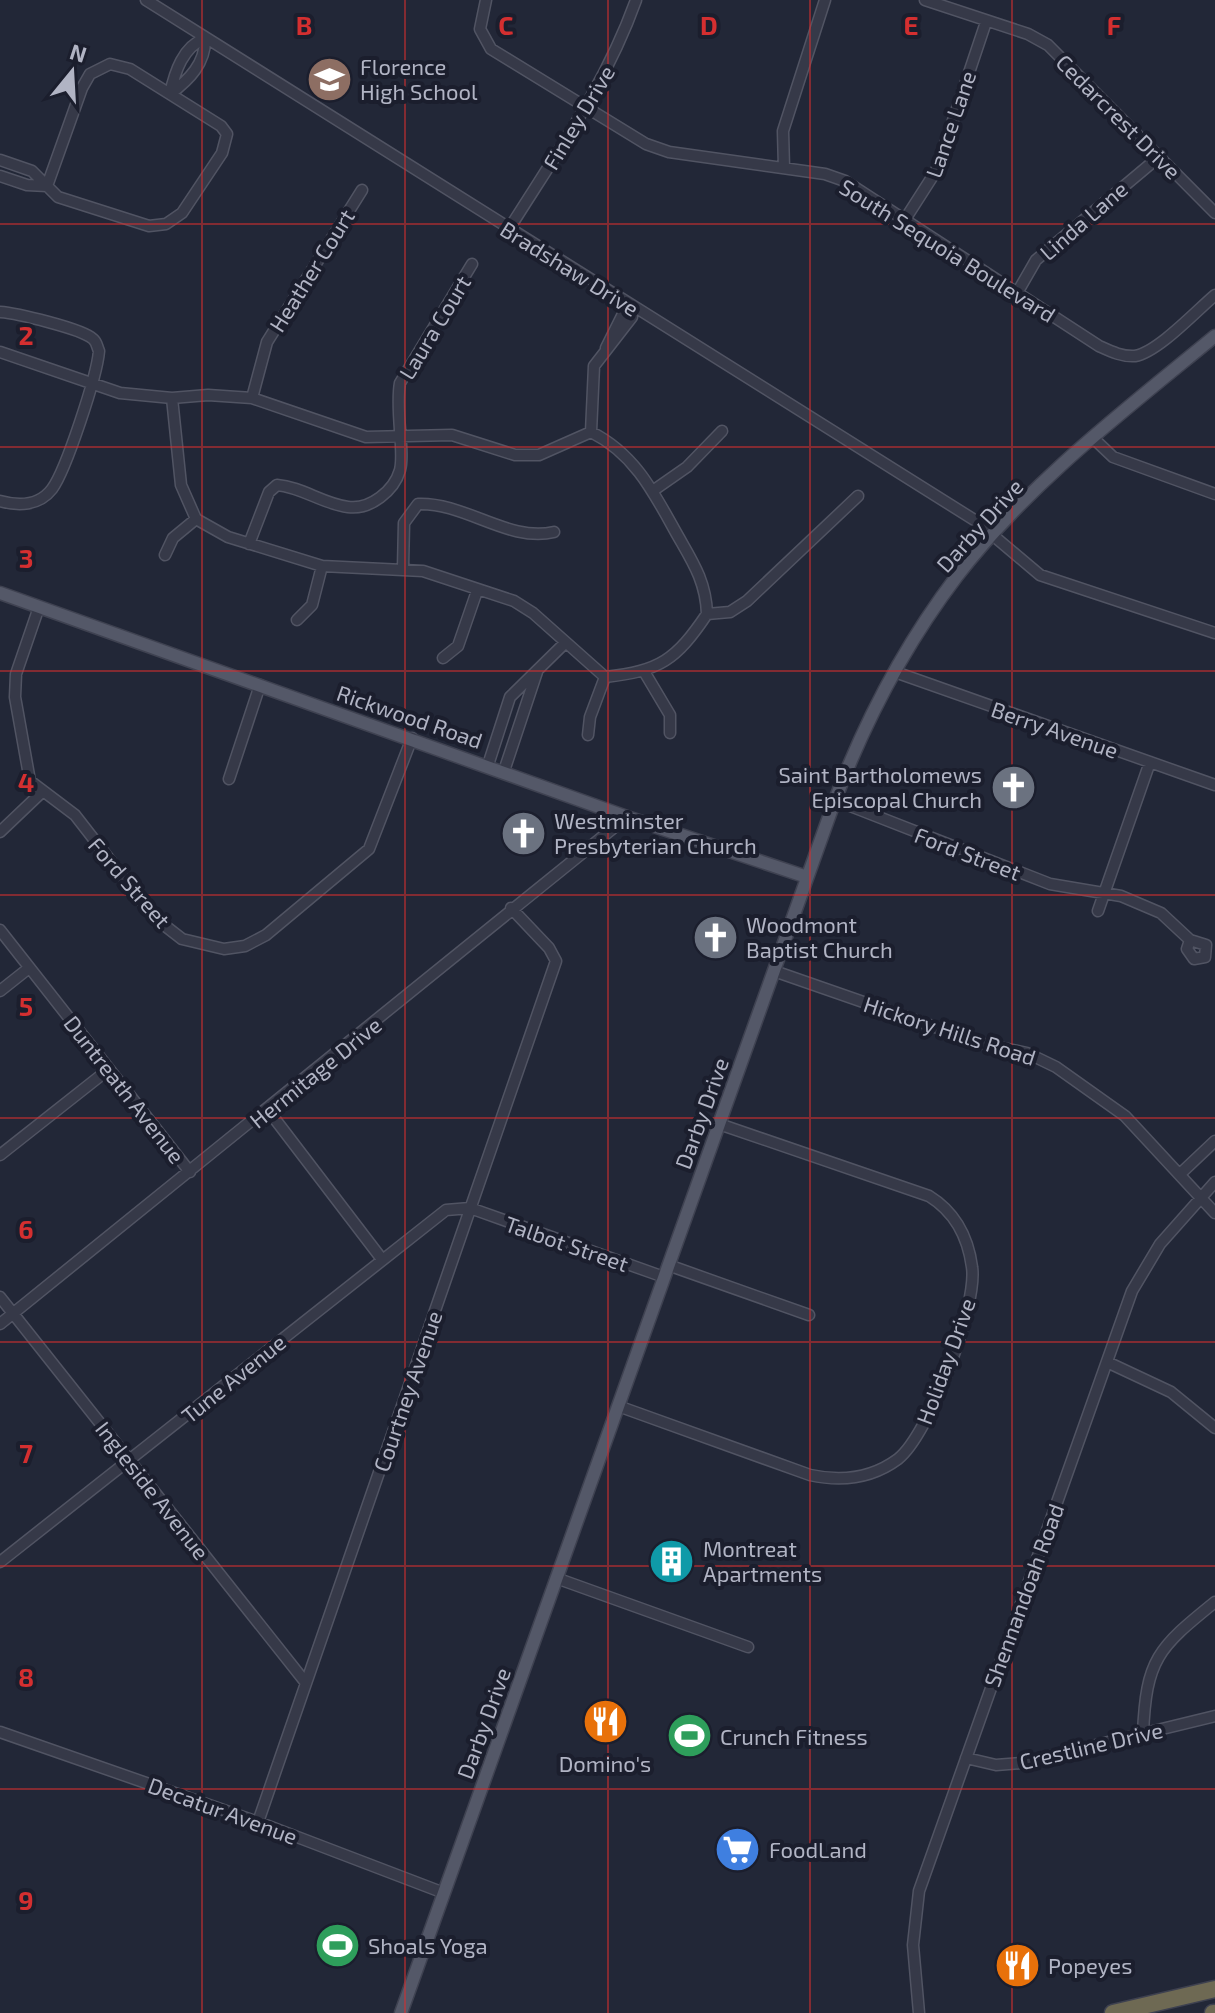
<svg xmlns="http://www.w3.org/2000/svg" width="1215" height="2013" font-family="'Exo 2',sans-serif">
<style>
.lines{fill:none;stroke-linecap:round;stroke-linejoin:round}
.minor-casing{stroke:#515463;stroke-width:13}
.major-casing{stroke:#3f4251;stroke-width:15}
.highway-casing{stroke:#3e4150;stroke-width:19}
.minor{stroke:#363948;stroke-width:10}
.major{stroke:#545868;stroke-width:12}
.highway{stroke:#6e6953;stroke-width:16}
.grid{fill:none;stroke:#d42f30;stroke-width:2;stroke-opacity:0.55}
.labels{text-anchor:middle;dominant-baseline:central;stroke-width:8;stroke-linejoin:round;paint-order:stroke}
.poi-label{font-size:22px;fill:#b1b4c4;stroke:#1b1e2d;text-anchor:start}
.street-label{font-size:22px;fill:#b1b4c4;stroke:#1b1e2d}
.grid-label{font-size:26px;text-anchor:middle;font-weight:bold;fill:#d42f30;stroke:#1b1e2d;stroke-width:8;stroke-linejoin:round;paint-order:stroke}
</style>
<rect width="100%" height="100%" fill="#222737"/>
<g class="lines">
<defs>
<path id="minor" d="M146,0l830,521 64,54 175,58
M486,0l-6,29 11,20 155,95 23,8 156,22 20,7 254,165c11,5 23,11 36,10 23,-4 61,-45 80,-61
M925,0l103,34 20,11 167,168
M205,38c1,25 -16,42 -35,56 5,-23 13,-47 35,-56z
M0,160l32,11 26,26 91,29 17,-2 16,-11 40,-60 5,-19 -6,-8 -91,-57 -20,-5 -20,10 -8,14 -35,98
M784,168l-1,-37 42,-131
M0,176l27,9 20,1
M904,221l32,-50 50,-149
M509,229c47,-75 97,-145 127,-229
M1017,293l19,-33 124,-104
M0,312c16,1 83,17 93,27 4,3 4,8 6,12 -2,25 -33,119 -47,138 -13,17 -34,17 -52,12
M606,348l18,-36 8,-5
M0,352l120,41 52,5 36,-3 44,3 114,39 86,-2 63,20h24l52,-23c42,21 61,57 83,97 16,29 32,50 33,85 -31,46 -47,57 -102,63l-72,-64 -19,-12 -91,-30 -101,-5 -94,-29 -32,-18 -15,-34 -9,-87
M252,398l15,-56 95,-152
M591,432l3,-66 38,-49v-10
M1092,437l21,20 102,37
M654,490l33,-23 35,-36
M249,544l20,-52 8,-7c25,2 46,19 71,22 22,3 46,-16 52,-37 5,-18 -5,-60 0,-87l72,-119
M165,555l8,-17 23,-19
M403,568l1,-45 14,-19c47,-2 91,39 136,28
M39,607l-23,67 -1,23 15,84 45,34 80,103 27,21 42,10 21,-3 21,-11 103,-86 43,-111
M707,614l23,-2 17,-11 111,-105
M297,620l15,-15 10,-39
M443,658l15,-12 19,-55
M895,672l320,113
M645,673l25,42v18
M588,735l2,-18 15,-40
M488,765l22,-68 55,-54
M504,771l33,-99
M229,779l31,-94
M835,800l215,84 71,12 40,17 29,27
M0,832l42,-40
M1098,911l52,-149
M0,930l190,242
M1190,940l16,5 -1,12 -11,2 -7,-10z
M774,971l210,73 43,9 29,14 69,49 90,97
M0,991l29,-23
M268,1110l113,148
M0,1155l109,-86
M1180,1174l35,-33
M668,1265l141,50
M0,1297l306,386
M0,1324l627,-507
M1107,1362l64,30 44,36
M618,1406l192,69c32,7 61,4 88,-16 31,-24 80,-154 74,-192 -4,-30 -17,-55 -43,-71l-210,-72
M0,1562l446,-352 24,-2 194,69
M556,1578l192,69
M0,1732l258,90 186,71
M1143,1734c3,-75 15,-86 72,-132
M966,1758l30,7 26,-2 193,-47
M258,1822l298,-861 -7,-13 -38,-40
M919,2013l-6,-68 6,-54 213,-600 28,-47 55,-62"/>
<path id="major" d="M0,593l627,224 180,60
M401,2013l434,-1213c30,-79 71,-157 122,-224 72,-93 168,-166 258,-240"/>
<path id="highway" d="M1113,2013l102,-24
M1213,2013h2"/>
</defs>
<!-- minor casing -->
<use href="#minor" class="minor-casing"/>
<!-- major casing -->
<use href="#major" class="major-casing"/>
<!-- highway casing -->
<use href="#highway" class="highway-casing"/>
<!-- minor -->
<use href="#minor" class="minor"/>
<!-- major -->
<use href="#major" class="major"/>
<!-- highway -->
<use href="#highway" class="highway"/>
</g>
<!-- grid -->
<path class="grid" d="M202,0v2013M405,0v2013M608,0v2013M810,0v2013M1012,0v2013M0,224h1215M0,447h1215M0,671h1215M0,895h1215M0,1118h1215M0,1342h1215M0,1566h1215M0,1789h1215"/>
<!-- icons -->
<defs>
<symbol id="school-disc" viewBox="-11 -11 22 22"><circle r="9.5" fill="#8d6e63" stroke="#1b1e2d"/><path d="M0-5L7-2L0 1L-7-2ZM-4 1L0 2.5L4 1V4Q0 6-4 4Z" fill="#fff"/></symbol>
<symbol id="church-disc" viewBox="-11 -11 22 22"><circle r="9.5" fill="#6b7280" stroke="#1b1e2d"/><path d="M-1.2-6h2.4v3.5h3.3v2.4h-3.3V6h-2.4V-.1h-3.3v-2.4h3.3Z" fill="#fff"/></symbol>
<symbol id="building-disc" viewBox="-11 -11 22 22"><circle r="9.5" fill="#0f9aa8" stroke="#1b1e2d"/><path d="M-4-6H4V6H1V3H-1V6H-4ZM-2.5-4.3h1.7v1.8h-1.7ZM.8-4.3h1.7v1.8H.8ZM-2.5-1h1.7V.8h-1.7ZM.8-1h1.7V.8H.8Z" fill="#fff"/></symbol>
<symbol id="restaurant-disc" viewBox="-11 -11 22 22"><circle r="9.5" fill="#e8710a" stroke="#1b1e2d"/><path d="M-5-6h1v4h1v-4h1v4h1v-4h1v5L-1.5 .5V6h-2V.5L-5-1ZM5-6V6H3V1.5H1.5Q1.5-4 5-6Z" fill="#fff"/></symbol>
<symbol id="stadium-disc" viewBox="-11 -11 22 22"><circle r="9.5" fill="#2e9e5b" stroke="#1b1e2d"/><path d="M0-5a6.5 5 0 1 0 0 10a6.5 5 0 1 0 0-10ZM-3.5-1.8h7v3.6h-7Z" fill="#fff"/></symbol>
<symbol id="supermarket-disc" viewBox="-11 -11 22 22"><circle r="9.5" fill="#3f7fe0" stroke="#1b1e2d"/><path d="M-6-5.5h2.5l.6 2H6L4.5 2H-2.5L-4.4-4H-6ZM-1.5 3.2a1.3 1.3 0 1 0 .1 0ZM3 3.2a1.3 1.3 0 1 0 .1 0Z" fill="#fff"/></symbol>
</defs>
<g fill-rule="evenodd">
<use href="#school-disc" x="304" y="54" width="51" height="51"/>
<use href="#church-disc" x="988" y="762" width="51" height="51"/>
<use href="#church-disc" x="498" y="808" width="51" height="51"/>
<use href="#church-disc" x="690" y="912" width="51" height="51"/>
<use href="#building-disc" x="646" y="1536" width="51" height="51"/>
<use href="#restaurant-disc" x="580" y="1696" width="51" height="51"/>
<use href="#stadium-disc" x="664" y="1710" width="51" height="51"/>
<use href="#supermarket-disc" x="712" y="1824" width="51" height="51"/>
<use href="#stadium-disc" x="312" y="1920" width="51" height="51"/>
<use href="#restaurant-disc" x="992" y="1940" width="51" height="51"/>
</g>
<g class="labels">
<!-- poi labels -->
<g class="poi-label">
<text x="360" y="66">Florence<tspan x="360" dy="25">High School</tspan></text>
<text x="982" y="774" text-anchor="end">Saint Bartholomews<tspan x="982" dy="25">Episcopal Church</tspan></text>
<text x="554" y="820">Westminster<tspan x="554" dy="25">Presbyterian Church</tspan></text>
<text x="746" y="924">Woodmont<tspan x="746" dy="25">Baptist Church</tspan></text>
<text x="703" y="1548">Montreat<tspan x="703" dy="25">Apartments</tspan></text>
<text x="720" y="1736">Crunch Fitness</text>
<text x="605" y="1763" text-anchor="middle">Domino's</text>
<text x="769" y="1849">FoodLand</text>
<text x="368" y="1945">Shoals Yoga</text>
<text x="1048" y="1965">Popeyes</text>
</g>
<!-- street labels -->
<g class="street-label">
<text transform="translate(1119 116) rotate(45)">Cedarcrest Drive</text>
<text transform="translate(578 117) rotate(-59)">Finley Drive</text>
<text transform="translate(950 124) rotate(-71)">Lance Lane</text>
<text transform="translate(1083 220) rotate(-41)">Linda Lane</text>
<text transform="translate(948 250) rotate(32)">South Sequoia Boulevard</text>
<text transform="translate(570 268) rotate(32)">Bradshaw Drive</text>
<text transform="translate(311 270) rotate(-58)">Heather Court</text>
<text transform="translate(434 327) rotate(-59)">Laura Court</text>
<text transform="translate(979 525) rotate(-48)">Darby Drive</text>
<text transform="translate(410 716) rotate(19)">Rickwood Road</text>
<text transform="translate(1055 729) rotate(19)">Berry Avenue</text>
<text transform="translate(968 853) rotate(21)">Ford Street</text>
<text transform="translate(130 882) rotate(49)">Ford Street</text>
<text transform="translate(950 1030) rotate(18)">Hickory Hills Road</text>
<text transform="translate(315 1072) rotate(-39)">Hermitage Drive</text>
<text transform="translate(125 1089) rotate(52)">Duntreath Avenue</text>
<text transform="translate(701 1113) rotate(-70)">Darby Drive</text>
<text transform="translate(567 1243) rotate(19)">Talbot Street</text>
<text transform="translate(945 1361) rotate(-70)">Holiday Drive</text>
<text transform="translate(233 1378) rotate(-39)">Tune Avenue</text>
<text transform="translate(407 1391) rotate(-71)">Courtney Avenue</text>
<text transform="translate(153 1490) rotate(52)">Ingleside Avenue</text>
<text transform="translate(1023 1595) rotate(-70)">Shennandoah Road</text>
<text transform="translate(483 1723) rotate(-70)">Darby Drive</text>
<text transform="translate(1091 1745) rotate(-13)">Crestline Drive</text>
<text transform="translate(223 1810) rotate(20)">Decatur Avenue</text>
</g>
</g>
<g class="grid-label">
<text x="304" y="35">B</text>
<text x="506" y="35">C</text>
<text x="709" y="35">D</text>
<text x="911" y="35">E</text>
<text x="1114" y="35">F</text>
<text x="26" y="345">2</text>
<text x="26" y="568">3</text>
<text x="26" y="792">4</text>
<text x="26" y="1016">5</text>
<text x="26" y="1239">6</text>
<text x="26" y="1463">7</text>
<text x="26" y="1687">8</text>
<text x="26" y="1910">9</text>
</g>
<!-- north arrow -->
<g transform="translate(72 72) rotate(18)" stroke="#1b1e2d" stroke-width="6" paint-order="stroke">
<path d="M0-6L14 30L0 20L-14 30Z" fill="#b1b4c4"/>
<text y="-12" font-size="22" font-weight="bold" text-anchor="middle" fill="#b1b4c4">N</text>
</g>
</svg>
